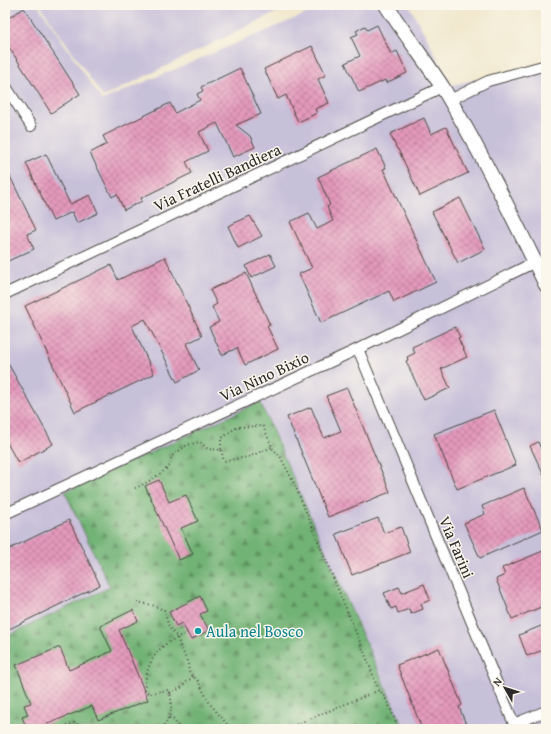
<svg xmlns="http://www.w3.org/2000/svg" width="551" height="734" font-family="'Gentium Book Plus',serif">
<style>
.industrial{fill:#c7c0d9}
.forest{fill:url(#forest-firs);stroke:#4e6e50}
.building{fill:url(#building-cross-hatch)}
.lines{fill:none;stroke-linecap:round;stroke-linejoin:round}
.street-casing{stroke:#494743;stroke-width:12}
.secondary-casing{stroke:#494743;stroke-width:16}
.path{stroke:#494743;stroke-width:2;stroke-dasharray:1 3;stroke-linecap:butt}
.street{stroke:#fff;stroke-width:10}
.secondary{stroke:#fff;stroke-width:14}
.culture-dot{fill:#0f9aa8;stroke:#fbf7ec;stroke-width:1.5}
.labels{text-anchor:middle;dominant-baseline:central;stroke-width:3;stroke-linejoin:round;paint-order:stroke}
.street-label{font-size:16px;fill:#2b2b2b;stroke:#fbf7ec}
.culture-label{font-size:16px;fill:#0d838f;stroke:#fbf7ec;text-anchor:start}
</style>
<defs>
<pattern id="forest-firs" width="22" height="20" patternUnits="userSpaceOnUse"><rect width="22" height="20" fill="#71b274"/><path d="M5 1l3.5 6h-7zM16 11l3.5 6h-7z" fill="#5d915f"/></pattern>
<pattern id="building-cross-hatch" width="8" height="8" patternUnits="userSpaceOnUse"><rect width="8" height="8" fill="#e499bc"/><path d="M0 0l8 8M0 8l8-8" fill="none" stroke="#b97d99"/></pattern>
</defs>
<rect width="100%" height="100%" fill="#fbf7ec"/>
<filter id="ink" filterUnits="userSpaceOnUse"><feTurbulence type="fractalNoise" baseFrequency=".025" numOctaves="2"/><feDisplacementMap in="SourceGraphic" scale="8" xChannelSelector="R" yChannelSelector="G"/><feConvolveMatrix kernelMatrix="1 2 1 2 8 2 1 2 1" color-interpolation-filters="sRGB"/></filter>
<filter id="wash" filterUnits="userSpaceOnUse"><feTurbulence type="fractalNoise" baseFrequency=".012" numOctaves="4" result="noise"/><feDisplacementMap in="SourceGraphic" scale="16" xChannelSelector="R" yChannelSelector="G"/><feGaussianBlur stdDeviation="0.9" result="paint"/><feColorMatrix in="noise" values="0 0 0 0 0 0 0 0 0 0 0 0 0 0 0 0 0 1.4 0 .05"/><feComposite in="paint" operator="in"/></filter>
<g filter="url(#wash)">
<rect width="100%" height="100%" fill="#f1e8ce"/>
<!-- industrial -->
<path class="industrial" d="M5,5h33l64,95 225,-95h82l43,80 94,-22v666h-541z
M40,5h251l-188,92z"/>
<!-- forest -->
<path class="forest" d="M260,402l81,185 63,142h-399v-92l105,-50 -45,-95z"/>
<g id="blocks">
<!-- building -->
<path class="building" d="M24,8l56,86 -29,19 -46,-72v-21z
M377,25l14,29 6,-3 10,22 -21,10 -1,-3 -26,12 -14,-29 15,-7 -9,-19 7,-3 -2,-3 9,-5 2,4z
M312,46l14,29 -8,4 11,24 -14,6 2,4 -19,9 -12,-27 -8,4 -14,-30z
M240,68l21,46 -25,11 14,11 5,11 -22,10 -16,-34 -18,9 9,19 -22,11 6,11 -51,25 1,3 -18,9 -7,-16 -5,3 -22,-44 17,-9 -4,-8 67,-33 5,10 25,-13 -3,-6 6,-3 -2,-4z
M424,118l7,16 15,-7 22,46 -48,23 -22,-47h-1l-7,-15z
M377,149l9,19 -3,1 53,113 -42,20 -5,-11 -68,32 -22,-49 13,-6 -22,-46 19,-9 8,16 16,-8 -6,-14 3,-2 -12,-28z
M46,154l24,50 20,-9 8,18 -21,10 -5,-11 -19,9 -27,-58z
M5,166l31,64 -9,4 7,15 -26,12 -3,-6z
M460,198l25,51 -27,14 -26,-51z
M250,216l12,20 -24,12 -10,-22z
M270,254l6,12 -25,12 -5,-12z
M165,257l37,79 -16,8 13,26 -22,12 -32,-63 -13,7 22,48 -79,38 -50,-106 86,-41 7,15z
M246,273l24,52 -3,1 11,23 -33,16 -8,-17 -15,7 -13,-28 10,-5 -7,-15 5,-3 -7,-14z
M455,327l5,10 -2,1 9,19 -26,12 9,19 -26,12 -18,-39 2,-1 -1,-3 8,-4 -3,-6z
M5,358l48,86 -35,19 -13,-24z
M347,388l43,104 -62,25 -41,-100 24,-10 13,31 17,-7 -15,-35z
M494,410l22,55 -59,24 -23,-55z
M538,442l8,18v20l-16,-34z
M159,480l10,22 17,-7 12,26 -17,7 12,26 -14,6 -34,-74z
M524,488l19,42 -63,28 -16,-35 21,-9 -3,-8z
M378,518l6,15 17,-6 9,25 -58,23 -16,-41z
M69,520l31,65 -95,46v-80z
M543,551l3,6v48l-34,14 -16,-40 9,-4 -3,-7z
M424,584l6,16 -9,4 2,5 -12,5 -2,-5 -11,4 -2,-6 -5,2 -7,-16 15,-6 3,6z
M200,596l7,15 -7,3 9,16 -18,10 -9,-17 -6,3 -7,-14z
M133,610l5,11 -19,9 29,70 -50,20 -6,-14 -57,23h-8l-5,-12 6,-2 -4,-10 7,-2 -15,-38 44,-18 9,23 43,-19 -12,-25z
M546,624v25l-19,7 -8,-21z
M439,648l23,57 -3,2 9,22h-46l-25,-64z"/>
</g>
</g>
<g filter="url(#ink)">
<use href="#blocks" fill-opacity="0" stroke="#494743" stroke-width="1"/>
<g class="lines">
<defs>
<path id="street" d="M5,85l26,41
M450,100l38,-19 58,-16
M5,294l437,-207
M358,349l156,375 32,-13
M5,514l353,-165 177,-87"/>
<path id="secondary" d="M386,5c18,28 39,55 57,83 38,64 71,131 103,197"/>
</defs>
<!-- street casing -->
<use href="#street" class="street-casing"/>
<!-- secondary casing -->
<use href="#secondary" class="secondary-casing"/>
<!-- path -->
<path class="path" d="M221,450l3,11 24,-4 24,-10
M135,488c7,-2 31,-17 35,-23 1,-3 1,-6 2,-9l15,-11 13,-3 8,7 13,1v-11l13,-10 4,-2 25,-1 10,23 7,7 14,27 75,181 7,20 11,17 12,28
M137,602l15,3 12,5 5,17 8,10 3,9 8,17 1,9 9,9 12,23 21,25
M170,693l-2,-3 -17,3 -5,-1c-2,-6 -1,-9 0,-15 5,-25 19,-35 41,-44
M170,693l11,-5 4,-5 9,-7
M169,718l5,2 5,9
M59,729l17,-7 4,7
M161,729c10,-11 12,-22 9,-36
M220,729l7,-5
M285,729l95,-39"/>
<!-- street -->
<use href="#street" class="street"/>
<!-- secondary -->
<use href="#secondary" class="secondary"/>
</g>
</g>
<!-- markers -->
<circle class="culture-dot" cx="198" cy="631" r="4"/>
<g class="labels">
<!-- street labels -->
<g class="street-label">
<text transform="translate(217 177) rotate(-25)">Via Fratelli Bandiera</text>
<text transform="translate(264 376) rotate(-25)">Via Nino Bixio</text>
<text transform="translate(457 547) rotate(67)">Via Farini</text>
</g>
<!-- culture labels -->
<g class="culture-label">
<text x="206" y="631">Aula nel Bosco</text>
</g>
</g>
<!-- margin -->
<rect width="551" height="734" fill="none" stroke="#fbf7ec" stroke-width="20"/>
<!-- north arrow -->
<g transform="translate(505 688) rotate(309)" stroke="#fbf7ec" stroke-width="3" paint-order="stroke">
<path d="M0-3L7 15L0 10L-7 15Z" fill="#2b2b2b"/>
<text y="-6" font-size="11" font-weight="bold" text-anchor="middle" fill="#2b2b2b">N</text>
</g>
</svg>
